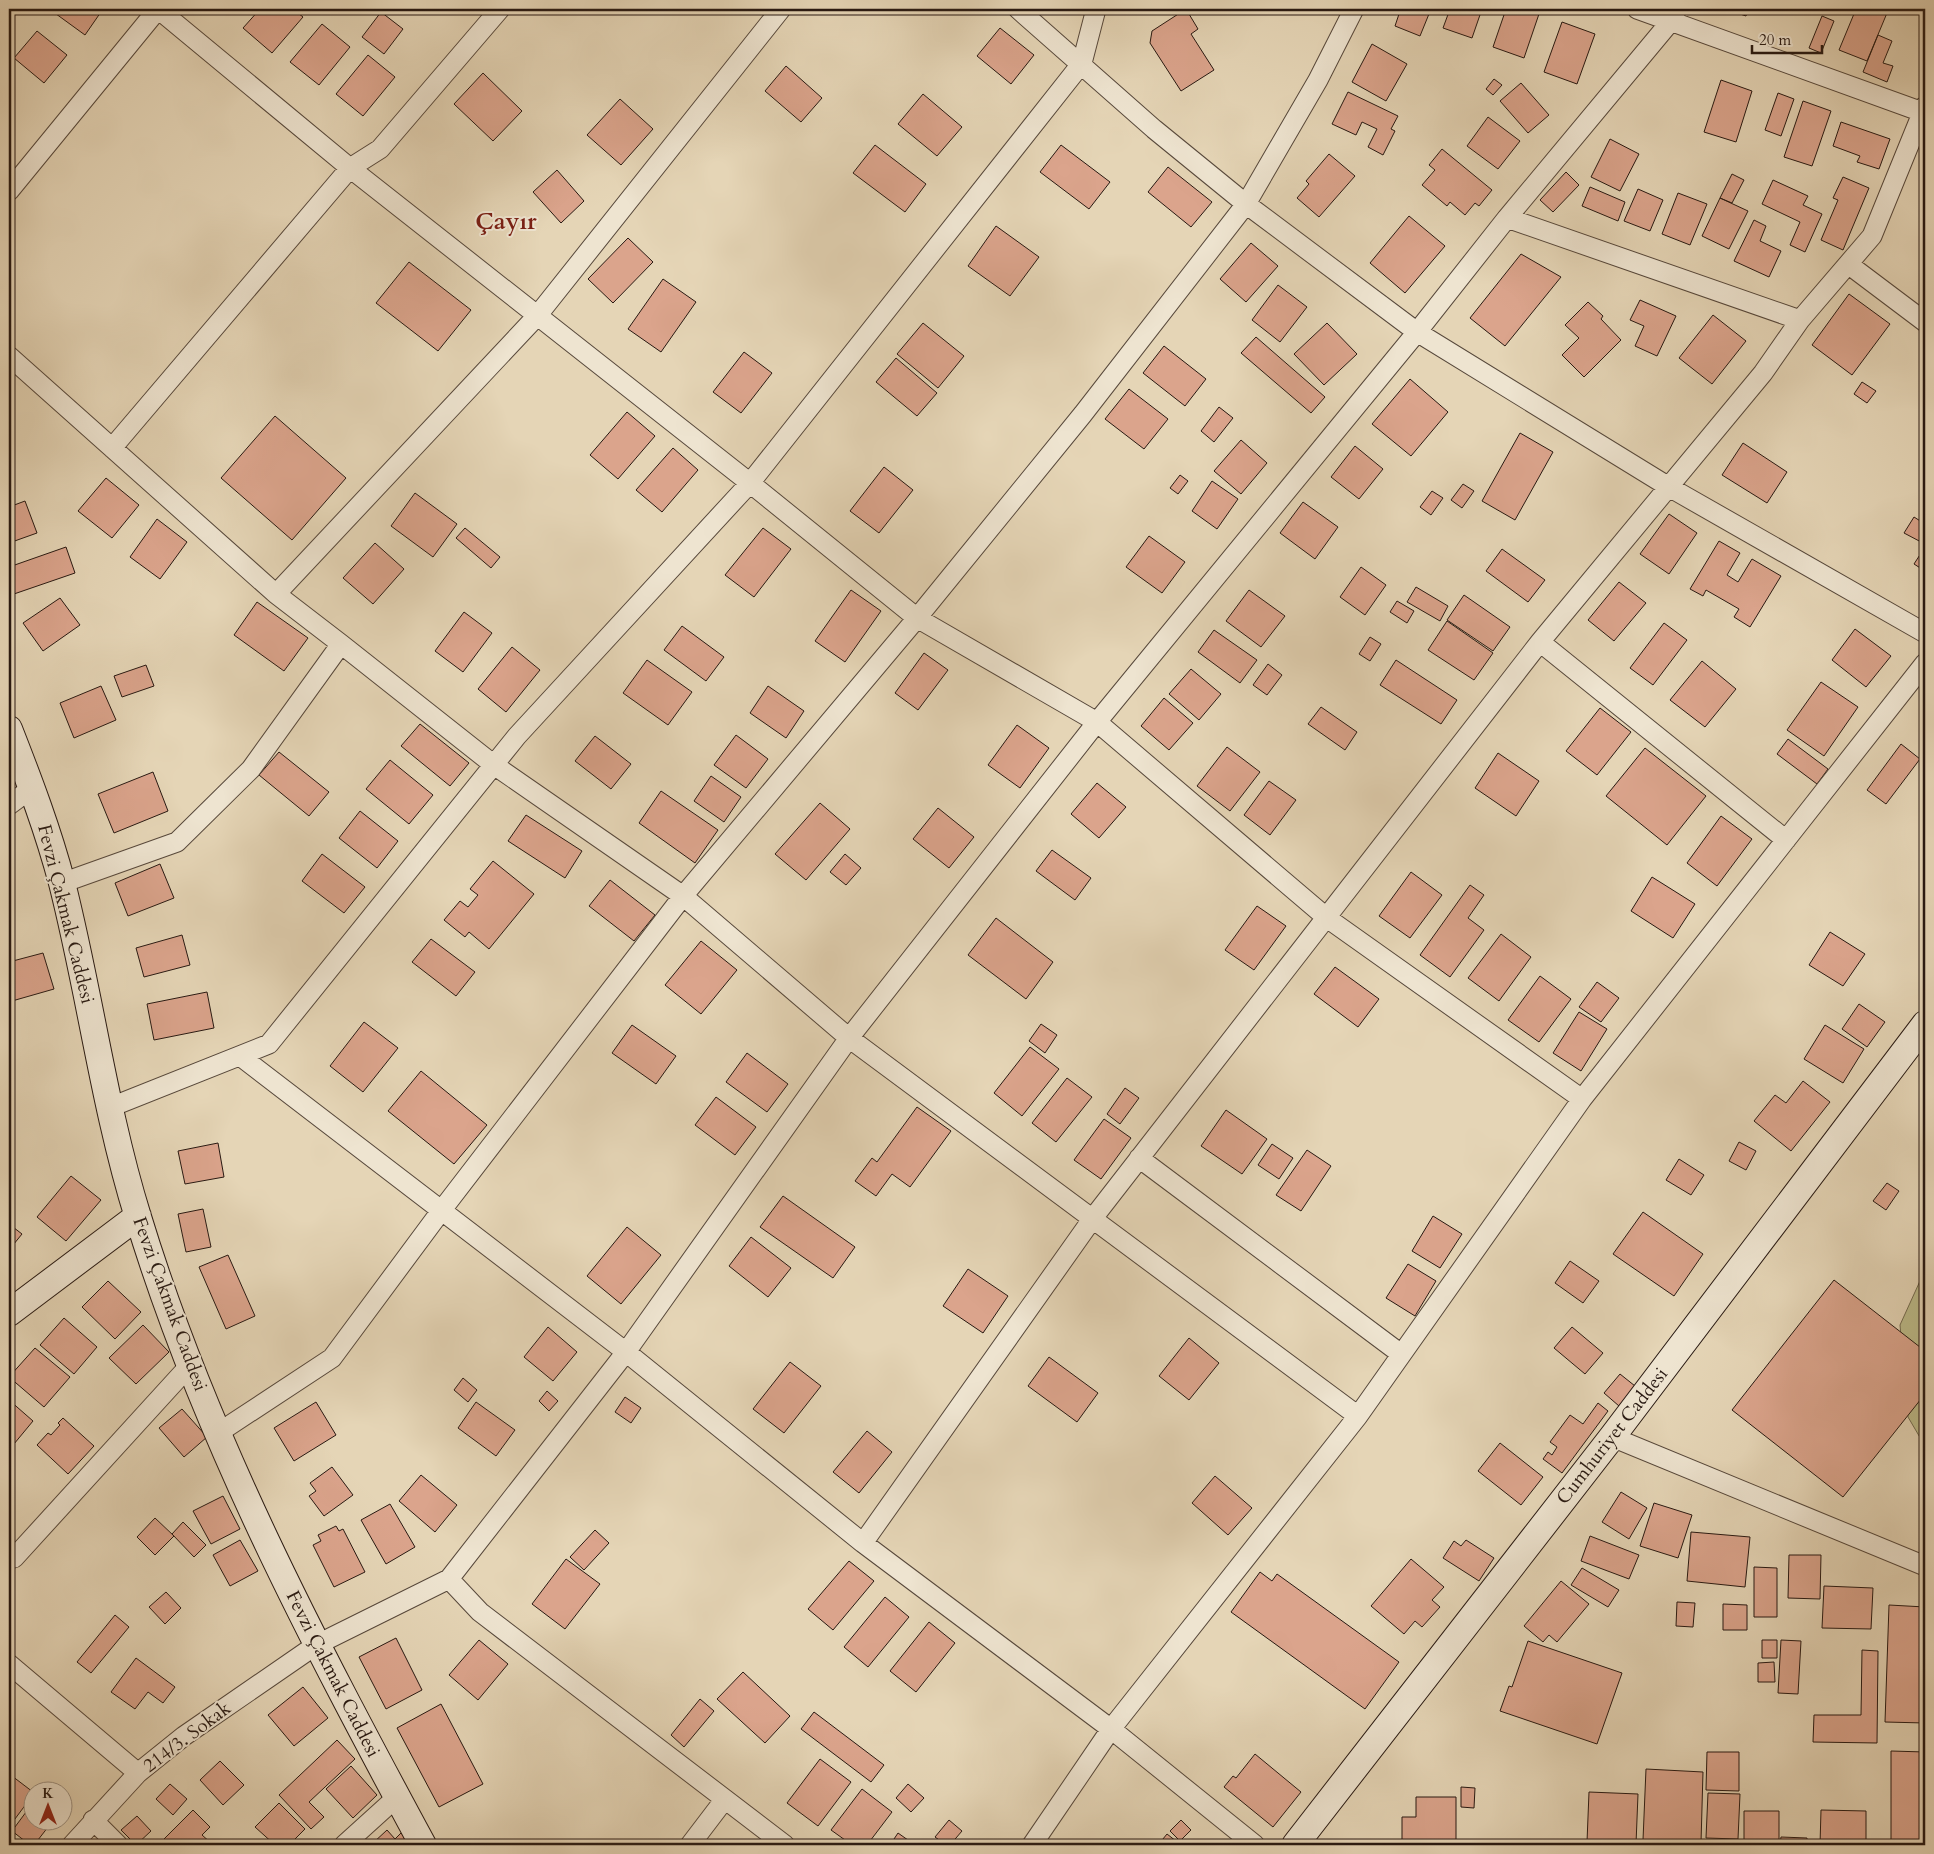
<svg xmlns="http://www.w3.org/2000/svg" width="1934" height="1854" font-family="Cardo,serif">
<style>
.green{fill:#bcbb89;stroke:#726a4e}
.building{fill:#dba48c;stroke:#281912}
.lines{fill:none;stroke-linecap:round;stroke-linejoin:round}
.street-casing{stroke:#57483b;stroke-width:21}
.secondary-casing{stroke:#281912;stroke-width:28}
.street{stroke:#eee4d0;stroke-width:19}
.secondary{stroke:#eee4d0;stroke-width:26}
.labels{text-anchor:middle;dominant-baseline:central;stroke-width:4;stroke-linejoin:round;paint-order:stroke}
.street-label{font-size:19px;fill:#281912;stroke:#eee4d0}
.district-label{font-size:24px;font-weight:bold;fill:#7a1f14;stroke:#eee4d0}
</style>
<rect width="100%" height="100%" fill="#e5d5b6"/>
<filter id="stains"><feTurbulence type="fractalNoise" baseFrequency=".004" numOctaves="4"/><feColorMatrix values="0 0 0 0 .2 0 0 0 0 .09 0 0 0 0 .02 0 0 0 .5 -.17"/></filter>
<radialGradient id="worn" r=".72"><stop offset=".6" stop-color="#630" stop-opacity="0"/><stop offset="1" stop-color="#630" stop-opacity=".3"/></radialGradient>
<!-- green -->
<path class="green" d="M1925,1270v176l-17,-29 -8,-92z"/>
<!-- building -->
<path class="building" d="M54,9h49l-18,26 -33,-24z
M260,9h33l10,8 -31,36 -29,-25z
M1186,9l12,20 -7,5 23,36 -33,21 -31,-48 2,-12z
M1392,9h39l-11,27 -25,-10 4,-12 -8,-3z
M1450,9h32l-10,29 -29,-10z
M1506,9h27l7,2 -16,47 -31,-11z
M1725,9h24l-3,7z
M1856,9h21l10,4 -20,48 -28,-11z
M381,12l22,17 -19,25 -22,-17z
M1822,16l12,5 -13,32 -12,-5z
M1562,22l33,12 -18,50 -33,-12z
M322,24l28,23 -31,38 -29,-23z
M1000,28l34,27 -23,29 -34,-28z
M37,31l30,24 -23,28 -30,-25z
M1878,35l14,6 -9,22 10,3 -6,16 -24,-10z
M1372,44l35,20 -21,37 -34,-19z
M368,55l27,22 -32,39 -27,-22z
M786,66l36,32 -21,24 -36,-31z
M483,73l39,38 -29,30 -39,-37z
M1494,79l8,6 -9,10 -7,-6z
M1721,80l31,11 -16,51 -32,-10z
M1521,83l28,32 -21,18 -28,-32z
M1348,92l50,24 -7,13 4,2 -12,24 -15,-8 9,-18 -15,-7 -6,13 -24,-11z
M1778,93l16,6 -13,37 -16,-6z
M923,94l39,33 -25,29 -39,-32z
M620,99l33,30 -32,36 -34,-30z
M1803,101l28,10 -19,55 -28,-9z
M1488,117l32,24 -22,28 -31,-23z
M1841,122l49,17 -11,30 -22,-7 3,-6 -27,-10z
M1610,139l29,15 -19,37 -29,-14z
M875,145l51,39 -21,28 -52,-39z
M1061,145l49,37 -21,27 -49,-37z
M1442,149l50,41 -13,16 -4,-3 -10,12 -15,-13 -3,4 -25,-21 13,-15 -6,-5z
M1329,154l26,22 -36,41 -22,-19 12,-14 -3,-3z
M1168,167l44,35 -21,25 -43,-35z
M557,170l27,31 -23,22 -28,-31z
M1566,172l13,13 -26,27 -13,-12z
M1732,174l12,6 -12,23 -12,-5z
M1843,177l26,11 -26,62 -22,-10 17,-40 -5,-2z
M1773,180l35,16 -5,9 19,9 -17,38 -15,-7 10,-23 -38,-18z
M1590,187l35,15 -7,19 -36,-15z
M1638,189l25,11 -13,31 -26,-10z
M1678,193l29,11 -17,41 -28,-11z
M1720,198l28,13 -19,38 -27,-13z
M1409,216l36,30 -40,47 -35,-30z
M1754,220l12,6 -6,15 21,10 -12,26 -35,-16z
M996,226l43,31 -29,39 -42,-30z
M628,238l25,24 -40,41 -25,-24z
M1251,243l27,23 -32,36 -26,-23z
M1521,254l40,23 -56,69 -35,-28z
M409,262l62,48 -33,41 -62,-48z
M663,279l33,23 -35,50 -33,-23z
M1278,285l29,22 -27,35 -28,-22z
M1849,294l41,30 -38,51 -40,-30z
M1640,300l36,16 -19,40 -22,-10 9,-20 -14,-6z
M1588,302l15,14 -2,3 20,21 -37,37 -22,-22 17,-17 -14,-13z
M1713,315l33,26 -34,43 -33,-26z
M923,323l41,33 -26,32 -41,-34z
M1327,323l30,31 -33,31 -30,-31z
M1256,337l69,60 -14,16 -70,-60z
M1164,346l42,33 -21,27 -42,-33z
M744,352l28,21 -31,40 -28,-21z
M896,358l41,35 -20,23 -41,-34z
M1410,379l38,33 -37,44 -39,-32z
M1862,382l14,9 -9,12 -13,-9z
M1129,389l39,30 -24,30 -39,-30z
M1219,407l14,11 -19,24 -13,-11z
M627,412l28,24 -37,43 -28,-24z
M275,416l71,62 -54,62 -71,-62z
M1520,433l33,19 -38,68 -33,-19z
M1241,440l26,23 -26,31 -27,-23z
M1743,443l44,29 -20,31 -45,-28z
M1355,446l28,23 -24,30 -28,-22z
M673,448l25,22 -36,42 -26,-22z
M884,467l29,23 -34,43 -29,-22z
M1180,475l8,6 -10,13 -8,-6z
M106,478l33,27 -27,33 -34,-27z
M1212,481l26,18 -21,30 -25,-18z
M1463,484l11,7 -12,17 -11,-8z
M1432,491l11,7 -12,17 -11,-8z
M415,493l42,31 -24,33 -42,-31z
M25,501l12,32 -28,10v-36z
M1303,502l35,25 -23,32 -35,-26z
M1669,514l28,19 -28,41 -29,-20z
M1914,517l11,7v15l-2,4 -19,-10z
M157,519l30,23 -27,37 -30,-22z
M465,528l35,29 -9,11 -35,-30z
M763,528l28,21 -37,48 -29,-22z
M1149,536l36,26 -23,31 -36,-26z
M1719,541l21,12 -13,22 11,7 14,-23 29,17 -31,51 -16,-10 5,-8 -33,-19 -3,6 -13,-7z
M375,543l29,26 -31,35 -30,-26z
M66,547l9,26 -64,22 -2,-28z
M1925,547v24l-11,-7z
M1502,549l43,31 -17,22 -42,-31z
M1361,567l25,18 -21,30 -25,-18z
M1619,582l27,21 -32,38 -26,-21z
M1416,587l32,19 -8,15 -33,-19z
M851,590l30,21 -36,51 -30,-21z
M1249,590l36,26 -24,31 -35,-26z
M1464,595l46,32 -17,24 -46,-31z
M60,598l20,27 -37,26 -20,-28z
M1397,601l17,10 -7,12 -17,-11z
M257,602l51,36 -24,33 -50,-36z
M464,612l28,21 -29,39 -28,-21z
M1447,621l46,32 -19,27 -46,-30z
M1664,623l23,17 -34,45 -23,-17z
M682,626l42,31 -18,24 -42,-31z
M1855,629l36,27 -25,31 -34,-27z
M1214,630l43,30 -17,23 -42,-31z
M1370,637l11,7 -11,17 -11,-7z
M512,647l28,23 -34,42 -28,-23z
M924,653l24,17 -30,40 -23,-17z
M647,660l45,32 -24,33 -45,-32z
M1396,660l61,40 -16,24 -61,-39z
M1702,661l34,28 -31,38 -35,-27z
M1268,664l14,11 -15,20 -14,-10z
M146,665l8,21 -32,11 -8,-21z
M1191,669l30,25 -22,26 -30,-26z
M1821,682l37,25 -34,49 -37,-26z
M101,686l15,34 -42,18 -14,-35z
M768,686l36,25 -18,27 -36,-25z
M1164,698l29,25 -24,27 -28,-24z
M1321,707l36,25 -12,18 -37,-26z
M1600,708l31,24 -34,43 -31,-24z
M420,724l49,39 -19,23 -49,-40z
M1017,725l32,23 -29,40 -32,-23z
M736,735l32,24 -22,29 -32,-23z
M595,736l36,28 -20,25 -36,-28z
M1788,739l40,30 -11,15 -40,-30z
M1901,744l19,15 -34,45 -19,-14z
M1227,747l33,25 -30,39 -33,-25z
M1645,748l61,48 -39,49 -61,-49z
M279,752l50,40 -20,24 -50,-41z
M1498,753l41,28 -23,35 -41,-28z
M390,760l43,35 -24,29 -43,-35z
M153,772l15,39 -54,22 -16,-39z
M711,776l30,21 -17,25 -30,-21z
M1269,781l27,19 -26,35 -26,-20z
M1097,783l29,24 -27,31 -28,-24z
M661,791l57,39 -23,33 -56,-40z
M820,803l30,26 -44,51 -31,-26z
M938,808l36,29 -25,31 -36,-29z
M360,811l38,30 -21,27 -38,-30z
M526,815l56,36 -17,27 -57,-37z
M1721,816l31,23 -35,47 -30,-23z
M1052,850l39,28 -16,22 -39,-29z
M322,854l43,33 -21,26 -42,-32z
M845,854l16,14 -15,17 -16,-13z
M493,861l41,33 -45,55 -20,-17 -4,5 -21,-17 16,-19 8,6 10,-12 -8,-6z
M160,864l14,34 -46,18 -13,-33z
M1411,872l31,23 -32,43 -31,-22z
M1652,877l43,27 -22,34 -42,-27z
M610,880l45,35 -21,26 -45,-35z
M1470,885l14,10 -16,23 16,12 -34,47 -30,-22z
M1257,906l29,20 -32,44 -29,-20z
M996,918l57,44 -27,37 -58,-44z
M1830,932l35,22 -22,32 -34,-21z
M1501,934l30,23 -32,44 -31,-23z
M182,935l8,30 -46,12 -8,-29z
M431,939l44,33 -19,24 -44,-34z
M701,941l36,29 -36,44 -36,-29z
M43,953l11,36 -42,12 -3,-13v-26z
M1335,967l44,32 -21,28 -44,-33z
M1540,976l31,23 -32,43 -31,-22z
M1597,982l22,16 -18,24 -22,-15z
M207,992l7,36 -60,12 -7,-36z
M1859,1004l26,18 -18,25 -25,-18z
M1579,1012l28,17 -26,42 -28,-18z
M364,1022l34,26 -35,44 -33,-26z
M1041,1024l16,11 -12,18 -16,-12z
M632,1025l44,31 -20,28 -44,-31z
M1825,1025l39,24 -21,34 -39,-24z
M1030,1047l29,22 -37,47 -28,-23z
M747,1053l41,31 -21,28 -41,-30z
M421,1071l66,54 -33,39 -66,-53z
M1067,1078l25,19 -36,45 -24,-19z
M1803,1081l27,21 -39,49 -37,-30 21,-26 11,8z
M1125,1088l14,10 -19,26 -13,-10z
M716,1097l40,30 -21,28 -40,-30z
M917,1107l34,24 -41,56 -18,-13 -16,22 -21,-15 17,-23 5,4z
M1226,1110l41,29 -25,35 -41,-28z
M1104,1119l27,19 -30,41 -27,-19z
M1739,1142l17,9 -10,19 -17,-9z
M218,1143l6,34 -39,7 -7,-33z
M1272,1144l21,14 -14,21 -21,-14z
M1307,1150l24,16 -30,45 -25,-16z
M1679,1159l25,16 -13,20 -25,-15z
M71,1176l30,24 -35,41 -29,-24z
M1887,1183l12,8 -13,19 -13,-9z
M783,1196l72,51 -22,31 -73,-51z
M203,1209l8,38 -25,5 -8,-38z
M1643,1212l60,42 -29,42 -61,-42z
M1433,1216l29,18 -22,34 -28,-17z
M9,1224l13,10 -13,16z
M627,1227l34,28 -40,49 -34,-28z
M751,1237l40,31 -23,29 -39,-31z
M228,1255l27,61 -29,13 -27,-62z
M1570,1261l29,20 -16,22 -28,-20z
M1408,1264l28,17 -21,35 -29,-18z
M968,1269l40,27 -25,37 -40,-27z
M1834,1280l91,71v43l-82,103 -111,-87z
M108,1281l33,31 -26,27 -33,-32z
M64,1318l33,29 -23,27 -34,-29z
M143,1325l26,27 -33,32 -27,-26z
M548,1327l29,25 -24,29 -29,-24z
M1572,1327l31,26 -18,21 -31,-26z
M1189,1338l30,25 -30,37 -30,-24z
M35,1348l35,29 -26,30 -35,-30z
M1049,1357l49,36 -21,29 -49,-36z
M790,1362l31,24 -37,47 -31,-24z
M1620,1374l15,12 -16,20 -15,-13z
M463,1378l14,12 -9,12 -14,-12z
M547,1391l11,10 -9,10 -10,-10z
M625,1397l16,11 -10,15 -16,-11z
M9,1400l24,21 -24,29z
M316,1402l20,33 -42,26 -20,-33z
M476,1402l39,28 -19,26 -38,-28z
M1598,1403l10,8 -46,62 -19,-14 5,-7 4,3 5,-8 -7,-5 20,-27 13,9z
M182,1409l25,28 -23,20 -25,-29z
M63,1418l31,28 -26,28 -31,-29 11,-12 3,2 9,-10 -2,-2z
M867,1431l25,21 -33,41 -26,-21z
M1500,1443l43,34 -22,28 -43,-34z
M332,1467l21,28 -29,21 -15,-20 7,-5 -6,-8z
M421,1475l36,30 -22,27 -36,-31z
M1215,1476l37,32 -24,27 -36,-32z
M1621,1492l26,16 -18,31 -27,-17z
M223,1496l17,33 -29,15 -18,-33z
M1654,1503l38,12 -14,43 -38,-12z
M390,1504l25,43 -29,17 -25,-44z
M155,1518l19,18 -19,19 -18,-18z
M183,1522l23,23 -12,12 -22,-23z
M336,1526l3,5 4,-2 22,43 -31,15 -21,-42 8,-4 -3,-6z
M595,1530l14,13 -25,27 -14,-13z
M1691,1532l59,5 -5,50 -58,-6z
M1590,1536l49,19 -10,24 -48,-18z
M240,1540l18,31 -28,15 -17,-31z
M1466,1540l28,18 -15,23 -36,-23 11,-17 7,5z
M1789,1555h32l-1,44 -32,-1z
M566,1559l34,25 -35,45 -33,-25z
M1411,1559l33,28 -12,13 8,7 -18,20 -7,-6 -11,13 -33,-28z
M849,1561l25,20 -41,49 -25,-21z
M1754,1567l23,1v49h-23z
M1582,1568l37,22 -11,17 -37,-22z
M1260,1572l12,9 5,-7 122,88 -34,47 -134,-97z
M1561,1581l28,23 -32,38 -8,-7 -6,7 -19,-16z
M1824,1586l49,2 -2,41 -49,-1z
M166,1592l15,16 -16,16 -16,-17z
M885,1597l24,20 -41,50 -24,-20z
M1677,1602l18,1 -2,24 -17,-1z
M1723,1604l24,1v25h-24z
M1889,1605l36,2v116l-40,-1z
M115,1615l14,12 -38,46 -14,-11z
M929,1622l26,21 -39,49 -26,-21z
M396,1638l26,52 -36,19 -27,-52z
M479,1640l29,24 -30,36 -29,-25z
M1762,1640h15v18h-15z
M1781,1640l20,1 -3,53 -20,-1z
M1528,1641l94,32 -25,71 -97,-33 9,-25 3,1z
M1862,1650l16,1 -1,92 -64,-1 1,-27h47z
M136,1658l39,29 -12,16 -15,-11 -13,17 -24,-17z
M1774,1662l1,20h-17v-19z
M743,1672l47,44 -25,27 -48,-44z
M303,1687l25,31 -34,28 -26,-31z
M700,1699l14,12 -30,36 -13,-12z
M441,1704l42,80 -44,23 -42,-79z
M814,1712l70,53 -13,17 -70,-53z
M337,1740l18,19 -46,43 15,15 -13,12 -32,-34z
M1891,1751l34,1v93h-34z
M1707,1752h32v39l-33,-1z
M1255,1754l46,38 -28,35 -49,-40 9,-11 3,2z
M820,1759l31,23 -33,44 -31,-23z
M220,1761l24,24 -21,20 -23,-25z
M351,1766l26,29 -24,23 -27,-29z
M1646,1769l57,3 -2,71 -58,-3z
M12,1776l21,16 -1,4 -23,31v-47z
M170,1784l17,15 -14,16 -17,-16z
M908,1784l16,14 -13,14 -15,-14z
M1461,1787l14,1 -1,20 -13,-1z
M862,1789l30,23 -25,33h-15l-21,-15z
M1589,1792l49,2 -2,50 -49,-2z
M1708,1793l32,1 -2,45 -32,-1z
M1416,1797h40v47h-54v-27h14z
M279,1803l26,26 -16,16h-14l-20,-18z
M32,1804v18h20l-18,23h-4l-18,-14z
M193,1810l17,17 -8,8 9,8 -2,2h-46l-3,-2z
M1821,1810l45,1v34h-46z
M1744,1811h35v34h-35z
M137,1816l14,15 -15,14 -15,-15z
M949,1820l13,11 -12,14h-4l-11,-8z
M1181,1820l10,10 -11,11 -10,-10z
M387,1830l8,9 6,-6 9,10 -3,2h-32l-2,-2z
M898,1833l17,12h-25z
M1167,1834l14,11h-23z
M1781,1837l26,1v7h-27z"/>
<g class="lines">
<defs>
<path id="street" d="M158,9l192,159 400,315 167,135 180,104 230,196 255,181
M1018,9l136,120 92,75 171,128 252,155 256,146
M1637,9l288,104
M9,191l149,-182
M1507,218l293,102
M1848,264l77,58
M9,356l267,238 65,50 153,121 189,131 166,142 509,378
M112,448l238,-280 30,-19 120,-140
M276,594l261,-278 244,-307
M1540,642l246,198
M9,805l23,-17
M62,883l115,-41 74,-73 90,-125
M240,1056l386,296 237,191 248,186 144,116
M111,1107l158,-63 248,-308 233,-253 332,-420 14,-54
M1139,1158l262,196
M218,1433l114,-75 109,-147 242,-315 234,-278 166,-204 163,-210 72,-124 36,-71
M1612,1437l313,129
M863,1543l230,-325 447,-576 223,-269 37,-53 72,-84 53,-130
M9,1554l5,4 176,-193
M449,1579l31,33 305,233
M9,1664l129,109
M93,1820l25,25
M72,1845l66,-72 46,-37 132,-91 133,-66 177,-227 223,-314 248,-316 320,-390 90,-114 164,-197 6,-12
M344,1845l53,-48
M690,1845l35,-46
M1032,1845l79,-116 247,-313 224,-317 343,-436"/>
<path id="secondary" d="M9,729c20,51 39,101 53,154 28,110 42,225 76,334 67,220 176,426 285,628
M9,1313l129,-97
M1295,1845l317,-408 313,-413"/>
</defs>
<!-- street casing -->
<use href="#street" class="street-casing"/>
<!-- secondary casing -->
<use href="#secondary" class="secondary-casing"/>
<!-- street -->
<use href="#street" class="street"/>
<!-- secondary -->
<use href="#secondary" class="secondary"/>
</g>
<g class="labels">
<!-- street labels -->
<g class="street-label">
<text transform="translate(66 914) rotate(76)">Fevzi Çakmak Caddesi</text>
<text transform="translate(170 1304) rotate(70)">Fevzi Çakmak Caddesi</text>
<text transform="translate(1612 1436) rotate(-52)">Cumhuriyet Caddesi</text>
<text transform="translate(333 1674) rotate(63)">Fevzi Çakmak Caddesi</text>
<text transform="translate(187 1737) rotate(-37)">214/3. Sokak</text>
</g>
<!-- district labels -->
<g class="district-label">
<text x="506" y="221">Çayır</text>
</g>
</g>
<!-- margin -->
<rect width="1934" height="1854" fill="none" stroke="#e5d5b6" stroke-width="30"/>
<rect x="10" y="10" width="1914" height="1834" fill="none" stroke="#281912" stroke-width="2.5"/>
<rect x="15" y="15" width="1904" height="1824" fill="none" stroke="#281912"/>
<!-- north arrow -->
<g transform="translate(48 1806)"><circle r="24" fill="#eee4d0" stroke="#9f9384"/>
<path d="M0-4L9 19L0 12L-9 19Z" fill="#8f2418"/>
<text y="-8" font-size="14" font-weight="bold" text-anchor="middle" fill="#281912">K</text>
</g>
<!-- scale -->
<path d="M1752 45v8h70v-8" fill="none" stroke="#281912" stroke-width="2.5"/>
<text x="1759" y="45" font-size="15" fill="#281912" stroke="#eee4d0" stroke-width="4" paint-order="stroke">20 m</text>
<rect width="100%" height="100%" filter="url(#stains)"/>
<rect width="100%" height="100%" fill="url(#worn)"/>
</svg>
